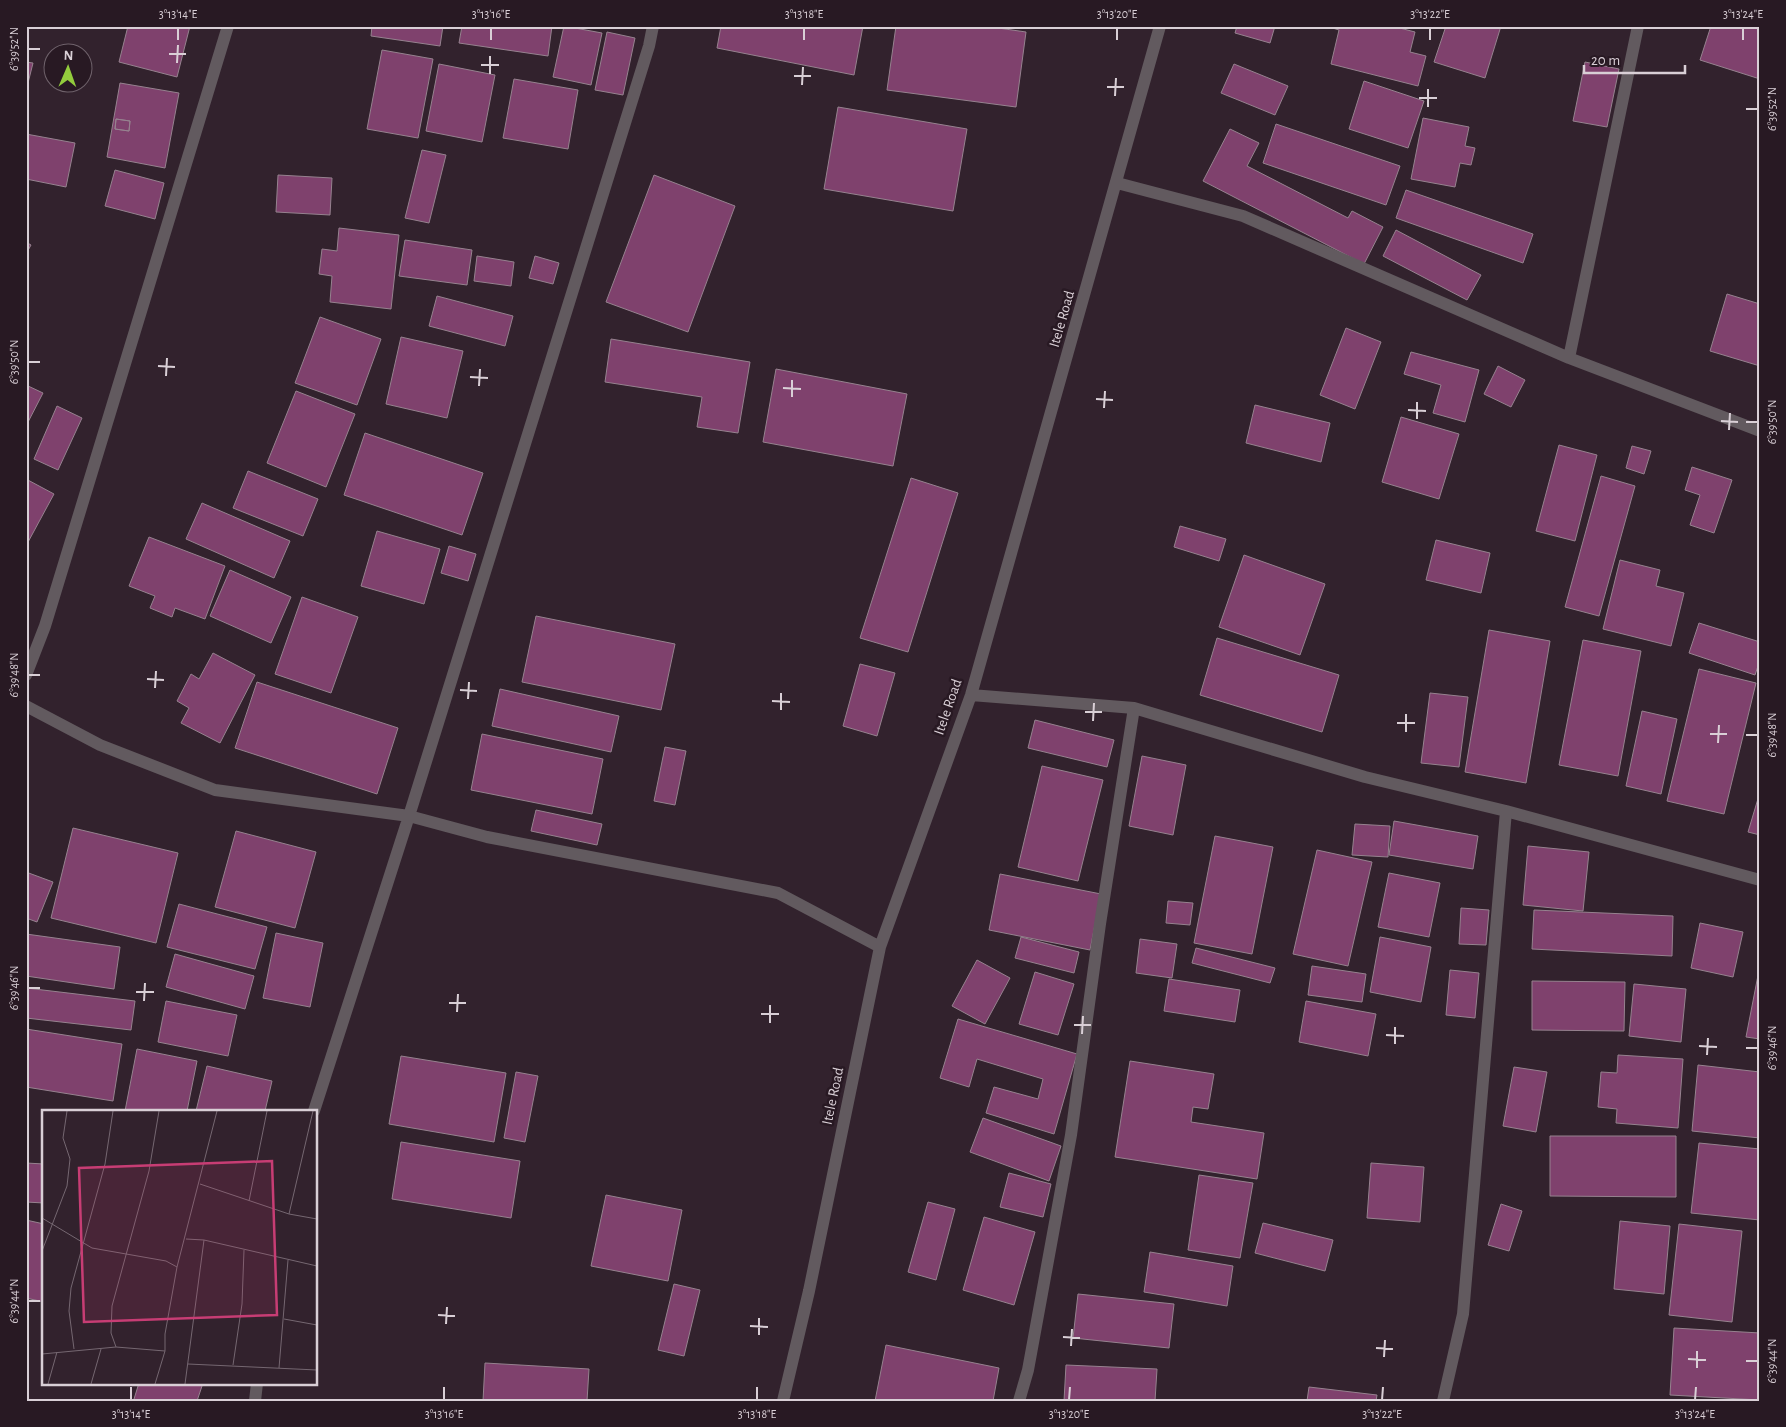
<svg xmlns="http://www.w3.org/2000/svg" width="1786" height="1427" font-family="'Alegreya Sans',sans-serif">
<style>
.building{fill:#7f416d;stroke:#96828f;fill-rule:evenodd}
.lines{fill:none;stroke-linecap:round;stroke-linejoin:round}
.minor{stroke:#625a5f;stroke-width:12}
.ticks{fill:none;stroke:#d9cfd6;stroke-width:2}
.labels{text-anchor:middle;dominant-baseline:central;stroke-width:5;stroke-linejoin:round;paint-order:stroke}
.street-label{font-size:15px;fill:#d9cfd6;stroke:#281923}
.inset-road{fill:none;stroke:#756771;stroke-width:1}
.view{fill:#c73d74;fill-opacity:0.15;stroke:#c73d74;stroke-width:2.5}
.inset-edge{fill:none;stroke:#d9cfd6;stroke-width:2.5}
.neatline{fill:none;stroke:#d9cfd6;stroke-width:2}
.ticks-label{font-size:12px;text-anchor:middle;fill:#d9cfd6}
</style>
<rect width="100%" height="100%" fill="#32222d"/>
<!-- building -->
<path class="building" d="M128,26h62l-13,51 -58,-15z
M372,26h71l-3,20 -69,-10z
M462,26h90l-4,30 -89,-13z
M564,26l38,7 -11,52 -38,-8z
M721,26h142l-9,49 -137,-27z
M896,26h88l42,6 -10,75 -129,-17z
M1237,26h38l-5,17 -35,-10z
M1392,26l23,6 -5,20 16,4 -8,30 -87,-22 8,-34 -13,-4z
M1446,26h55l-16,52 -51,-16z
M1711,26h49v53l-60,-19z
M607,32l28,6 -12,57 -28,-5z
M382,50l51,9 -15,79 -51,-9z
M26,62l7,1 -7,28z
M1585,62l34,7 -12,58 -34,-6z
M439,64l56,11 -13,67 -56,-11z
M1234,64l54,22 -13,29 -54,-22z
M514,79l64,11 -10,59 -65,-11z
M1364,81l60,20 -16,47 -59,-19z
M120,83l59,10 -14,75 -58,-11zM116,119l14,2 -1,10 -14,-2z
M838,107l129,22 -14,82 -129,-22z
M1423,118l46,9 -4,19 10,2 -4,17 -11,-2 -5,24 -44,-8z
M116,119l14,2 -1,10 -14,-2z
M1276,124l124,42 -14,39 -123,-42z
M1230,129l29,14 -12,23 101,52 4,-7 31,16 -19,37 -161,-83z
M26,134l49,9 -9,44 -40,-8z
M422,150l24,5 -17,68 -24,-5z
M115,170l49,13 -9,36 -50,-13z
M278,175l54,3 -2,37 -54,-3z
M654,175l81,31 -47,126 -82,-30z
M1406,190l127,44 -10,29 -127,-45z
M339,228l60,7 -8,74 -61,-7 2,-26 -13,-2 3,-25 15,2z
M1396,230l85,45 -14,25 -84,-44z
M405,240l67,10 -5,35 -68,-9z
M26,242l5,3 -5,9z
M477,256l37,6 -3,24 -37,-5z
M535,256l24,7 -6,21 -24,-6z
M1727,294l33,10v62l-50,-15z
M437,296l76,20 -8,30 -76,-20z
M320,317l61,22 -24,66 -62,-22z
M1346,328l35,14 -26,67 -35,-14z
M401,337l62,14 -16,67 -61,-14z
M611,339l139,23 -12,71 -41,-6 5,-30 -97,-15z
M1411,352l68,18 -14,52 -32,-9 8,-28 -37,-11z
M1498,366l27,14 -14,27 -27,-13z
M776,369l131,25 -14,72 -130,-24z
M26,385l17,8 -17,33z
M296,391l59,23 -29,73 -59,-24z
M1255,405l75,18 -9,39 -75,-19z
M57,406l25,12 -24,52 -24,-11z
M1401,417l58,17 -20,65 -57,-17z
M365,433l118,40 -21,62 -118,-40z
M1559,445l38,10 -22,86 -39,-10z
M1632,446l19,5 -7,23 -18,-6z
M1692,467l40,13 -18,53 -24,-8 10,-30 -15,-5z
M248,471l70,28 -15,37 -70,-28z
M1601,476l34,10 -36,130 -34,-9z
M911,478l47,15 -50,159 -48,-14z
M26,479l28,15 -27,50h-1z
M202,503l88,38 -16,37 -88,-39z
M1180,526l46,13 -7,22 -45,-14z
M377,531l63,18 -16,55 -63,-18z
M149,537l76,29 -20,53 -30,-11 -3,9 -22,-9 5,-12 -26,-10z
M1436,540l54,13 -9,40 -55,-13z
M449,546l27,8 -8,27 -27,-8z
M1244,555l81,29 -25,71 -81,-28z
M1620,560l40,10 -4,16 28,7 -13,53 -68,-17z
M230,570l61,27 -20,46 -61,-27z
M302,597l56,20 -27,76 -56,-19z
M536,616l139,28 -14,66 -139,-28z
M1699,623l61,19v18l-5,15 -66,-22z
M1489,630l61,11 -24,142 -61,-11z
M1217,638l122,37 -17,57 -122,-37z
M1583,640l58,11 -23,125 -59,-11z
M213,653l42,22 -35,68 -39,-20 8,-15 -12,-7 14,-27 8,5z
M860,664l35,9 -18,63 -34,-10z
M1699,669l57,14 -32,131 -57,-13z
M257,682l141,46 -21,66 -142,-46z
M500,689l119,27 -8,36 -119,-26z
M1430,693l38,4 -9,70 -38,-4z
M1642,711l35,8 -16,75 -35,-8z
M1035,720l79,20 -7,27 -79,-19z
M482,734l121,25 -11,55 -121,-24z
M665,747l21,4 -11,54 -21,-4z
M1142,756l44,9 -13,70 -44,-9z
M1042,766l61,14 -25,101 -60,-14z
M1760,792v43l-12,-3z
M536,810l66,14 -5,21 -66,-14z
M1394,821l84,15 -5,33 -84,-14z
M1355,824l35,2 -2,31 -36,-2z
M73,828l105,25 -22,90 -105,-25z
M236,831l80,21 -21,76 -80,-21z
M1215,836l58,11 -21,107 -58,-11z
M1528,846l61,6 -6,59 -60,-6z
M1317,850l55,12 -24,104 -55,-12z
M26,872l27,10 -16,40 -11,-4z
M1389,873l51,10 -11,54 -51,-10z
M1000,874l101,20 -11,56 -101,-20z
M1168,901l25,2 -3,22 -24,-2z
M179,904l88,23 -12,42 -88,-22z
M1461,908l28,2 -3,35 -27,-1z
M1534,910l139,6 -1,40 -140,-7z
M1700,923l43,9 -10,45 -42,-9z
M276,933l47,10 -13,64 -47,-9z
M26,934l94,13 -6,42 -88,-13z
M1021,937l58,15 -5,21 -59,-15z
M1380,937l51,10 -10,55 -51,-10z
M1140,939l37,5 -5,34 -36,-5z
M1196,948l79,20 -5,15 -78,-20z
M175,954l79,22 -9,33 -79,-22z
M977,960l33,18 -25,46 -33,-18z
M1760,965v74l-14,-2z
M1312,966l54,8 -4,28 -54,-7z
M1450,970l29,3 -4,45 -29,-3z
M1035,972l39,12 -16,51 -39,-11z
M1169,979l71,11 -5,32 -71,-11z
M1532,981l93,1 -1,49 -92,-1z
M1634,984l52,5 -5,53 -52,-6z
M26,988l109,13 -4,29 -105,-12z
M166,1001l71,14 -9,41 -70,-14z
M1306,1001l70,13 -8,42 -69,-14z
M958,1019l119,35 -23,80 -68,-21 8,-26 44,12 5,-20 -66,-20 -8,28 -29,-9z
M26,1029l96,15 -9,57 -87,-14z
M137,1049l60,12 -10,50h-62z
M1618,1055l65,4 -5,69 -62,-5 1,-14 -19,-2 3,-35 16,1z
M401,1056l105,17 -12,69 -105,-18z
M1130,1061l84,13 -6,35 -15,-2 -2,15 73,11 -7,46 -142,-22z
M1698,1065l62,7v66l-68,-7z
M207,1066l65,15 -7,30h-69z
M1514,1067l33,5 -11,60 -33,-6z
M516,1072l22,4 -13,66 -21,-4z
M983,1118l78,28 -12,35 -79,-29z
M1550,1136h126v61l-126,-1z
M401,1142l119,19 -9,57 -119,-19z
M1699,1143l61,6v71l-69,-7z
M26,1163l18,1v39l-18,-1z
M1371,1163l53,4 -4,55 -53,-4z
M1009,1173l42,11 -8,33 -43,-10z
M1199,1175l54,8 -13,75 -52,-8z
M606,1195l76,15 -14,71 -77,-15z
M928,1202l27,7 -19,71 -28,-8z
M1501,1204l21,7 -13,40 -21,-6z
M984,1217l51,15 -21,73 -51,-15z
M26,1220l18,4v78l-18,-4z
M1620,1221l50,5 -6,68 -50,-5z
M1263,1223l70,17 -8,31 -70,-18z
M1679,1224l63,7 -10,91 -63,-7z
M1150,1252l83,14 -6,40 -83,-14z
M674,1284l26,6 -16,66 -26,-6z
M1078,1294l96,10 -5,44 -96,-10z
M1674,1328l86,5v67l-90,-5z
M886,1345l113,23 -6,33h-118z
M485,1363l104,6 -2,32h-104z
M1066,1365l91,4 -2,32h-91z
M139,1383h64l-6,18h-57l-6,-2z
M1309,1387l68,8 -1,6h-69z"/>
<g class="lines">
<!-- minor -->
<path class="minor" d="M1117,183l126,33 326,142 191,73
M1569,358l69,-332
M26,675l19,-49 183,-600
M971,695l163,13 231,69 141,34 254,69
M26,706l74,39 115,45 194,26 78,21 291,56 102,54
M314,1111l95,-295 240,-770 4,-20
M255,1401l2,-18
M783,1401l26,-110 71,-344 91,-252 189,-669
M1019,1401l9,-31 43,-235 29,-211 34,-216
M1443,1401l20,-87 43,-503"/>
</g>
<!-- ticks -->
<path class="ticks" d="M178,40v-12M491,40v-12M804,40v-12M1117,40v-12M1430,40v-12M1743,40v-12M28,49h12M169,54h17M177,63l1,-18M481,65h18M490,74v-18M794,76h17M802,85l1,-18M1107,87h17M1115,96l1,-18M1419,98h18M1428,107v-18M1746,109h12M28,362h12M158,366l17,1M166,376l1,-18M470,377l18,1M479,386l1,-17M783,388l18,1M792,397v-17M1096,399l17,1M1104,408l1,-17M1408,410l18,1M1417,419v-17M1721,421l17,1M1746,422h12M1729,430l1,-17M28,675h12M147,679l17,1M155,688l1,-17M460,690l17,1M468,699l1,-17M772,701l18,1M781,710v-17M1085,712h17M1093,721l1,-18M1397,723h18M1406,732v-18M1710,734h17M1746,735h12M1718,743l1,-18M28,988h12M136,992h18M144,1001l1,-18M449,1003h17M457,1012l1,-18M761,1014h18M770,1023v-18M1074,1025h17M1082,1034l1,-18M1386,1035l18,1M1395,1044v-17M1699,1046l18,1M1746,1048h12M1707,1055l1,-17M28,1301h12M438,1315l17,1M446,1324l1,-17M750,1326l18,1M759,1335v-17M1063,1337l17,1M1071,1346l1,-17M1376,1348l17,1M1384,1357l1,-17M1688,1359l18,1M1746,1361h12M1697,1368v-17M131,1400v-13M444,1400v-13M757,1400v-13M1069,1400l1,-13M1382,1400l1,-13M1695,1400l1,-13"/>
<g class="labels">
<!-- street labels -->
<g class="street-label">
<text transform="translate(1062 319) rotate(-74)">Itele Road</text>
<text transform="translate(948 707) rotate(-71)">Itele Road</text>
<text transform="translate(833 1096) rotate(-78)">Itele Road</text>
</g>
</g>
<!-- overview -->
<g transform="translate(42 1110)">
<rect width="275" height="275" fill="#32222d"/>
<path class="inset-road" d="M158,74l89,30 28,5M207,91l18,-90M247,104l24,-103M0,108l50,30 74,13 11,6M144,129l18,1 113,26M0,141l25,-65 3,-27 -7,-21 4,-27M242,209l33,6M74,237l-5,-14 1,-27 37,-135 10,-60M32,239l-5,-38 2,-23 34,-124 8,-53M0,244l74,-7 49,4M146,254l129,6M191,255l9,-61 2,-54M237,258l9,-108M6,274l9,-32M49,274l10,-35M113,274l10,-33v-17l12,-67 40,-156M143,274l19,-144"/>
<path class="view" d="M230,51l5,154 -193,7 -5,-154z"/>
<rect width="275" height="275" class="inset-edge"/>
</g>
<!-- border -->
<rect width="1786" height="1427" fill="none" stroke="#281923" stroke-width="55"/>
<!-- north arrow -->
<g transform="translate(68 68) rotate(2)"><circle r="24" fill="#281923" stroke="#6f626b"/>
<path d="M0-4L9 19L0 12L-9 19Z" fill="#93cc3d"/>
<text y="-8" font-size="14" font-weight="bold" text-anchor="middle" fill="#d9cfd6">N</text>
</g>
<!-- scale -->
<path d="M1584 65v8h101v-8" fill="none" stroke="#d9cfd6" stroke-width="2.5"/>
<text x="1591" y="65" font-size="15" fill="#d9cfd6" stroke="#281923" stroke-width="4" paint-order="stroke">20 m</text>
<rect x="28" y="28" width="1730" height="1372" class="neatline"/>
<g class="ticks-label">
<text x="178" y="18">3°13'14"E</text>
<text x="491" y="18">3°13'16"E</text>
<text x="804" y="18">3°13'18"E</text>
<text x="1117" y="18">3°13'20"E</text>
<text x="1430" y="18">3°13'22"E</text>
<text x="1743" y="18">3°13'24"E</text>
<text transform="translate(14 49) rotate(-90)" y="4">6°39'52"N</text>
<text transform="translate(1772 109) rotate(-90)" y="4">6°39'52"N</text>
<text transform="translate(14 362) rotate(-90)" y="4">6°39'50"N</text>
<text transform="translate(1772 422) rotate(-90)" y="4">6°39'50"N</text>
<text transform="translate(14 675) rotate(-90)" y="4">6°39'48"N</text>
<text transform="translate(1772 735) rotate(-90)" y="4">6°39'48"N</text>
<text transform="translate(14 988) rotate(-90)" y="4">6°39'46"N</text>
<text transform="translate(1772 1048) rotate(-90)" y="4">6°39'46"N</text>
<text transform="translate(14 1301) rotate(-90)" y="4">6°39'44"N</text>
<text transform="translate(1772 1361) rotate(-90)" y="4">6°39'44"N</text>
<text x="131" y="1418">3°13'14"E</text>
<text x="444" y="1418">3°13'16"E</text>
<text x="757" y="1418">3°13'18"E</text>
<text x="1069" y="1418">3°13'20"E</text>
<text x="1382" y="1418">3°13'22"E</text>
<text x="1695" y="1418">3°13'24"E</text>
</g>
</svg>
